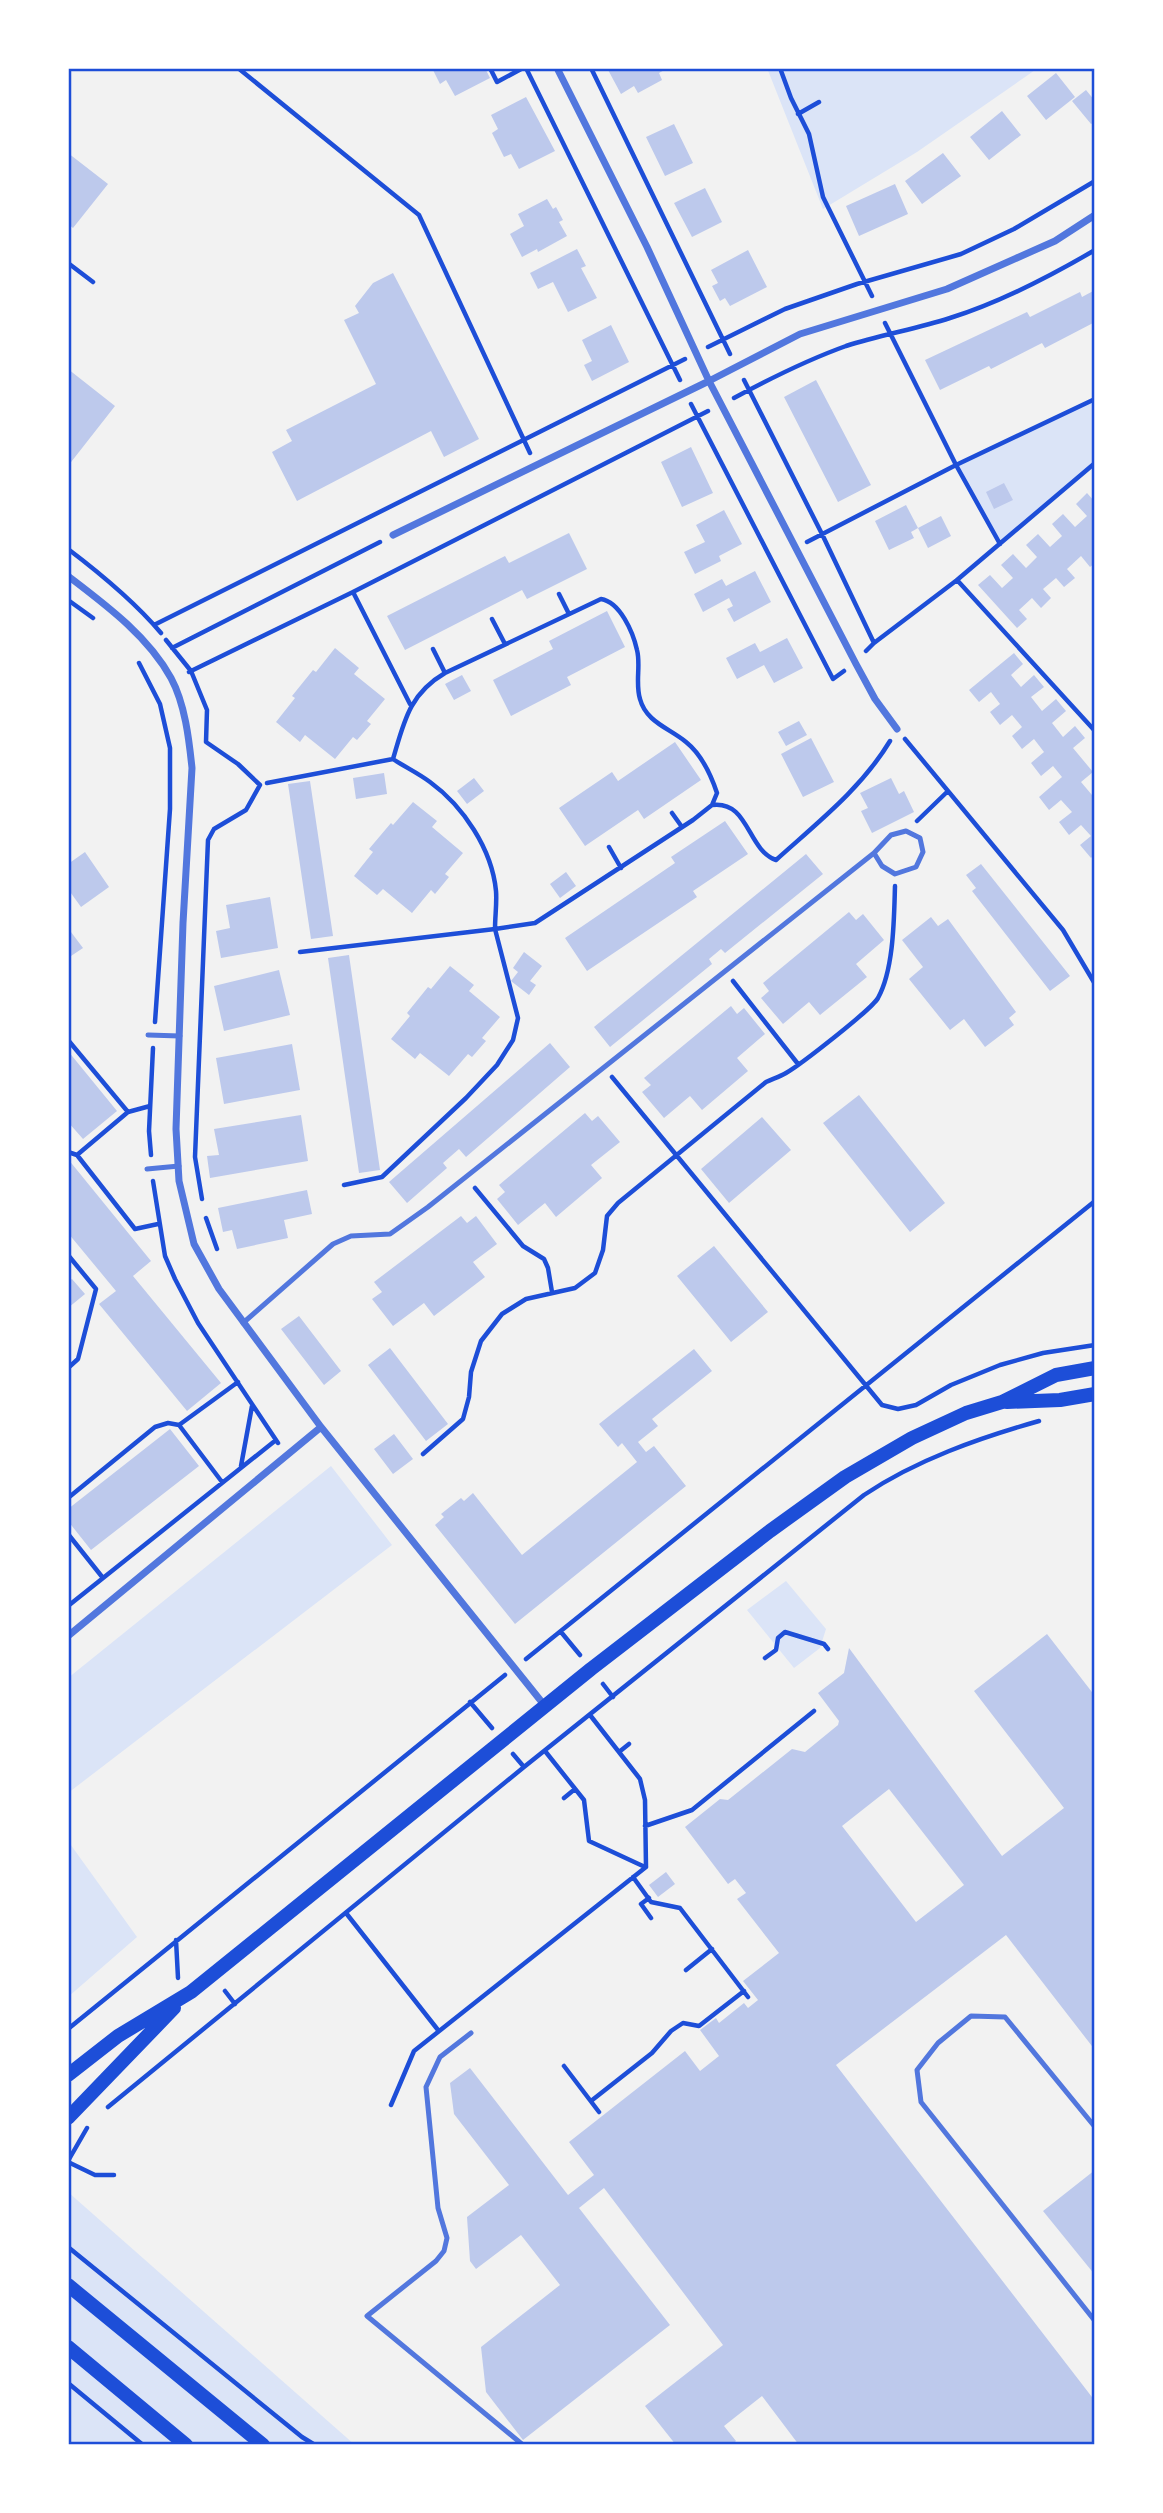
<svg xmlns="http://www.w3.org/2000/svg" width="1163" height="2513" font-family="Karla,sans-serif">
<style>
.green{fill:#dbe4f7}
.building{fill:#bdc9ec;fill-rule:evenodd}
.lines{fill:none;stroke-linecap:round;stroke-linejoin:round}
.path{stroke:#1d4ed8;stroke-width:4.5}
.service{stroke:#5277de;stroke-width:5}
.minor{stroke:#5277de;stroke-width:7}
.secondary{stroke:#1d4ed8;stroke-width:14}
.neatline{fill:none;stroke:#1d4ed8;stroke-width:2.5}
</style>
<rect width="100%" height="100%" fill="#f2f2f2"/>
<!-- green -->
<path class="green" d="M767,68h271l-121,84 -94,57z
M1095,399v67l-1,-1 -94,79 -44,-79z
M331,1466l61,79 -324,248v-115z
M786,1581l40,48 -6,19 -26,20 -47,-58z
M68,1841l69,96 -69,60z
M68,2192l287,253h-287z"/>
<!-- building -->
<path class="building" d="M432,68h53l5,10 -35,18 -9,-16 -6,4z
M607,68h61l-9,5 3,7 -24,13 -4,-7 -13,8z
M1056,73l19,24 -29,23 -19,-24z
M1086,90l9,11v21l-4,2 -19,-23z
M526,97l29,54 -36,18 -8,-15 -7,3 -12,-24 6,-4 -7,-14z
M1002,111l19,24 -32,25 -19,-23z
M674,124l19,39 -28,13 -19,-39z
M68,153l40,31 -35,44 -5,-4z
M943,153l18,23 -39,28 -17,-23z
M895,184l13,30 -49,22 -13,-30z
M705,188l17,34 -30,15 -18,-34z
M547,199l6,10 3,-2 7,13 -4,2 8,14 -29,16 -1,-3 -15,8 -12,-23 14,-8 -6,-12z
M577,249l9,17 -5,2 16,30 -29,14 -15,-30 -15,7 -8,-16z
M748,250l19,37 -37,19 -5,-8 -5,3 -8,-15 6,-3 -7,-13z
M393,273l86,166 -35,18 -13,-26 -134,70 -25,-49 20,-11 -6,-11 90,-46 -32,-64 15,-7 -4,-7 18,-23z
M1095,290v32l-50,26 -3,-5 -51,26 -2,-3 -49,24 -15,-30 102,-48 3,5 50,-25 2,5z
M611,325l18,37 -37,19 -8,-16 8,-4 -10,-21z
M68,369l47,37 -47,60z
M816,380l55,105 -33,17 -54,-105z
M691,447l22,46 -31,14 -21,-45z
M1004,483l9,17 -19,9 -8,-17z
M1087,493l8,9v44l-3,3 3,3v11l-5,4 -9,-11 -14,13 8,9 -11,9 -8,-9 -13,11 8,9 -10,10 -9,-10 -13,12 8,9 -10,9 -39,-43 12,-10 12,13 11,-10 -12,-13 12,-11 13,14 11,-11 -11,-12 12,-11 12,13 12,-11 -10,-12 11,-10 12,13 12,-11 -11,-12z
M906,505l12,23 23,-12 10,20 -23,12 -10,-20 -7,4 3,6 -25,12 -14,-29z
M724,510l18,34 -23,12 2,5 -26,13 -11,-22 21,-10 -9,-17z
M569,533l18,36 -60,30 -5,-9 -117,60 -18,-34 118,-60 4,7z
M755,571l16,31 -37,20 -7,-13 6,-3 -4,-8 -26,14 -9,-18 28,-15 4,7z
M607,611l18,36 -58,30 4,8 -60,31 -18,-36 60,-31 -4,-8z
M787,638l16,30 -29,15 -10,-18 -27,14 -11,-21 29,-15 5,9z
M335,648l24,20 -5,6 31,25 -18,22 4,3 -14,16 -4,-3 -18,22 -30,-24 -5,7 -24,-20 19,-24 -3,-2 21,-26 3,2z
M1014,653l9,11 -12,11 10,12 13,-12 10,12 -13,10 11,14 14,-12 10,12 -14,12 11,14 12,-11 10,12 -12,10 20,24 -12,10 11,13 3,-2v61l-4,4 -11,-13 11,-9 -10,-11 -12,10 -10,-13 13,-10 -11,-12 -12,10 -10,-13 23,-20 -9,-11 -12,10 -10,-13 13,-11 -10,-13 -12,10 -10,-13 10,-9 -10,-12 -12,10 -10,-13 10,-8 -9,-12 -12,10 -10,-12z
M462,675l9,16 -17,9 -9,-16z
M799,721l8,14 -21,11 -8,-14z
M811,738l23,44 -31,15 -22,-43z
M675,742l26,38 -57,39 -6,-9 -53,36 -26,-38 53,-36 6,9z
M384,773l3,21 -31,5 -3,-21z
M474,778l10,13 -17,13 -10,-13z
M891,778l8,16 5,-3 10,21 -42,21 -11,-22 7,-3 -8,-15z
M310,781l23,155 -22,3 -23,-155z
M413,802l24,19 -5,6 31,26 -18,21 4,3 -14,17 -4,-4 -19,23 -29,-24 -6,6 -23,-19 19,-24 -4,-3 22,-26 2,2z
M725,821l23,33 -55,37 4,6 -110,74 -22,-33 110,-75 -4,-6z
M85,852l24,35 -28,20 -13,-18v-25z
M806,854l17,20 -98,79 -4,-4 -12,10 3,5 -102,83 -16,-20z
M981,864l89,112 -20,15 -78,-100 4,-3 -10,-13z
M566,872l10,14 -16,12 -10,-14z
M270,897l8,51 -57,10 -5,-27 14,-3 -4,-23z
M849,912l7,8 7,-6 21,26 -28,24 11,13 -47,38 -11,-13 -26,22 -22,-26 8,-7 -6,-8z
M931,917l7,9 10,-7 68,93 -7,6 5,7 -29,22 -21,-28 -14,11 -41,-51 14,-12 -21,-27z
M68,928l15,20 -15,10z
M524,952l18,14 -12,15 6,4 -7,10 -18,-14 7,-9 -5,-4z
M349,955l31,215 -21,3 -31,-215z
M450,966l24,19 -5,6 31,26 -18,21 4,3 -14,16 -4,-3 -19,22 -29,-23 -5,6 -24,-20 19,-23 -3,-3 21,-26 3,2z
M279,970l11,45 -66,16 -10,-45z
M731,1006l6,8 7,-6 21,26 -28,24 11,13 -46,39 -12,-14 -26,22 -22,-26 9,-7 -7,-7z
M550,1043l20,24 -104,90 -7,-8 -16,14 4,5 -40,35 -18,-21z
M292,1044l8,46 -76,14 -8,-46z
M68,1051l49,60 -34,28 -15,-17z
M859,1095l86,108 -35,29 -87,-109z
M585,1113l7,8 6,-5 22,26 -29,23 11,13 -46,39 -11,-14 -27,22 -21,-26 8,-7 -6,-7z
M301,1115l7,46 -98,17 -3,-22 12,-1 -5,-26z
M762,1117l29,33 -62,53 -28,-34z
M68,1159l83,102 -18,15 88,107 -34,28 -88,-107 17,-13 -48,-58z
M307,1190l5,24 -28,6 4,18 -51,11 -5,-19 -9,2 -5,-24z
M461,1216l6,7 9,-7 21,28 -24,18 12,15 -51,39 -10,-13 -31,23 -21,-27 10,-7 -8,-10z
M714,1246l54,66 -37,30 -54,-66z
M72,1279l13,15 -17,14v-27z
M299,1316l42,55 -17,14 -43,-56z
M390,1348l58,76 -22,17 -58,-76z
M694,1349l18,22 -60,48 6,7 -20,16 8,10 8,-6 32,40 -171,138 -80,-99 9,-8 -3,-3 20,-16 3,3 9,-8 49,62 115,-93 -15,-19 -4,4 -19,-23z
M170,1429l29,37 -108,84 -23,-29v-12z
M394,1434l19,25 -20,15 -19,-25z
M1047,1634l48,62v354l-89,-115 -170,130 259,336v44h-296l-37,-49 -38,30 12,15 -4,4h-56l-31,-39 78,-61 -119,-157 -25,20 91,117 -147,115 -37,-48 -5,-45 79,-62 -39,-50 -45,34 -6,-8 -3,-44 42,-32 -55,-71 -4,-31 20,-15 98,127 26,-20 -25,-33 116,-91 15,20 19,-15 -19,-26 16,-12 3,5 25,-20 4,5 10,-8 -15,-19 36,-28 -42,-54 9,-6 -11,-14 -7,5 -43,-57 35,-28 8,1 64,-51 13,3 33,-27 1,-4 -21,-28 26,-20 5,-25 153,208 62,-48 -90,-117zM889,1789l75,96 -48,37 -74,-96z
M666,1872l9,12 -17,13 -9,-12z
M1095,2170v105l-52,-64z"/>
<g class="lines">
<!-- path -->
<path class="path" d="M238,68l181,147 111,238
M490,68l7,14 26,-14
M526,68l154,312
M591,68l139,286
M780,68l11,30 18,36 14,63 49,99
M798,114l21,-12
M68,263l25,19
M885,323l71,142 44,79
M708,347l77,-38 72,-25 104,-30 53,-25 81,-48
M744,380l78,154 52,109
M734,398c37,-20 73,-38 112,-52 34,-11 70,-17 104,-28 51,-16 99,-41 145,-68
M691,404l142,275 11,-8
M807,542l149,-77 139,-66
M68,549c33,25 66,52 93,84
M957,580l138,151
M353,592l355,-181
M559,594l10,20
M68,600l25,18
M492,619l13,25
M154,625l531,-266
M166,640l25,31 16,39 -1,32 32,22 22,21 -14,25 -32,19 -6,11 -13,317 7,42
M172,648l208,-106
M433,649l12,24
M866,651l8,-8 83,-63 138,-117
M139,663l21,41 10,44v61l-15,213
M189,672l164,-80 57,112
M905,739l158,191 32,54
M267,783l126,-24c11,-37 16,-65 52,-86l156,-74c19,3 32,33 36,51 4,15 -2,33 3,49 6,23 29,29 46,43 15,12 25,33 31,51l-5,12 -19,15 -158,103 -40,6c0,-13 2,-26 1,-38 -4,-42 -33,-85 -66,-109 -12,-9 -25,-15 -37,-23
M712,805c37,-5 35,45 64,55 41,-37 85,-71 114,-119
M672,813l10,14
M917,821l31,-30
M609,847l12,21
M300,952l195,-23 23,89 -5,22 -16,25 -31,33 -84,79 -38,8
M733,981l65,83
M68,1040l60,72
M612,1077l270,328 16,4 18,-4 35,-20 49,-20 43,-12 52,-8
M68,1152l9,3 51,-43 22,-6
M77,1155l58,74 23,-5
M151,1155l-2,-24 4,-83
M153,1181l12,75 10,23 23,44 80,120
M475,1188l48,58 21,13 4,9 4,24
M206,1218l11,31
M68,1255l28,34 -18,70 -10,9
M179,1425l43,57
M423,1454l40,-35 6,-22 2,-25 10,-31 21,-27 24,-15 49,-11 20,-15 8,-23 4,-34 11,-13 148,-121c6,-3 13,-5 20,-9 14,-8 85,-63 92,-75 16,-29 16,-80 17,-112
M241,1466l11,-60
M68,1498l87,-71 13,-4 11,2 59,-43
M68,1534l35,44
M68,1606l208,-166
M561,1632l19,23
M765,1658l11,-8 2,-12 7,-6 39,12 4,5
M526,1659l569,-458
M603,1684l10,13
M470,1702l22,26
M590,1715l50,64 5,21 1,67
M545,1751l39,49 5,41 56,26
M619,1752l10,-8
M513,1754l11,13
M564,1798l11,-9
M645,1826l47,-16 122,-99
M633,1877l18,25 29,6 68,89
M649,1898l-8,6 10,14
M346,1913l92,117
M176,1940l2,38
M686,1970l26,-21
M225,1991l10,13
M68,2029l437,-354
M564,2066l35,46
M591,2101l61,-48 19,-22 12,-8 16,3 45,-35
M391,2105l23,-54 232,-184
M108,2107l416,-340 340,-272c52,-35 115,-57 175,-74
M68,2161l19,-33
M68,2162l27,13h19
M68,2247l234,190 13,8
M68,2383l75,62"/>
<!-- service -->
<path class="service" d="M148,1035l32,1
M147,1169l32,-3
M243,1323l90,-79 18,-8 39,-2 38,-27 446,-354 8,13 13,8 21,-7 7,-15 -3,-14 -14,-7 -15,4 -17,18
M471,2033l-31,24 -14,30 12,121 9,30 -3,13 -8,10 -69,55 156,129
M1095,2127l-90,-110 -34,-1 -33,27 -21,27 4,32 174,219"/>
<!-- minor -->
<path class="minor" d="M557,68l90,179 62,134 147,283 19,35 22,30
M393,535l316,-154 91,-47 147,-45 108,-48 40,-26
M68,576c38,29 80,60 103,102 14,26 18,61 21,90l-9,155 -7,206 3,52 15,63 25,45 102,138 224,279
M68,1636l253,-209"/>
<!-- secondary -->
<path class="secondary" d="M1007,1402l53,-2 35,-6
M68,2075l50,-39 73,-44 400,-323 179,-138 75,-54 67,-39 54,-25 36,-11 54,-27 39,-7
M68,2118l106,-110
M68,2285l195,160
M68,2347l118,98"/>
</g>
<!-- border -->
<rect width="1163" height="2513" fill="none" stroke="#ffffff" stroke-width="140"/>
<rect x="70" y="70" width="1023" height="2373" class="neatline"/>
</svg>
